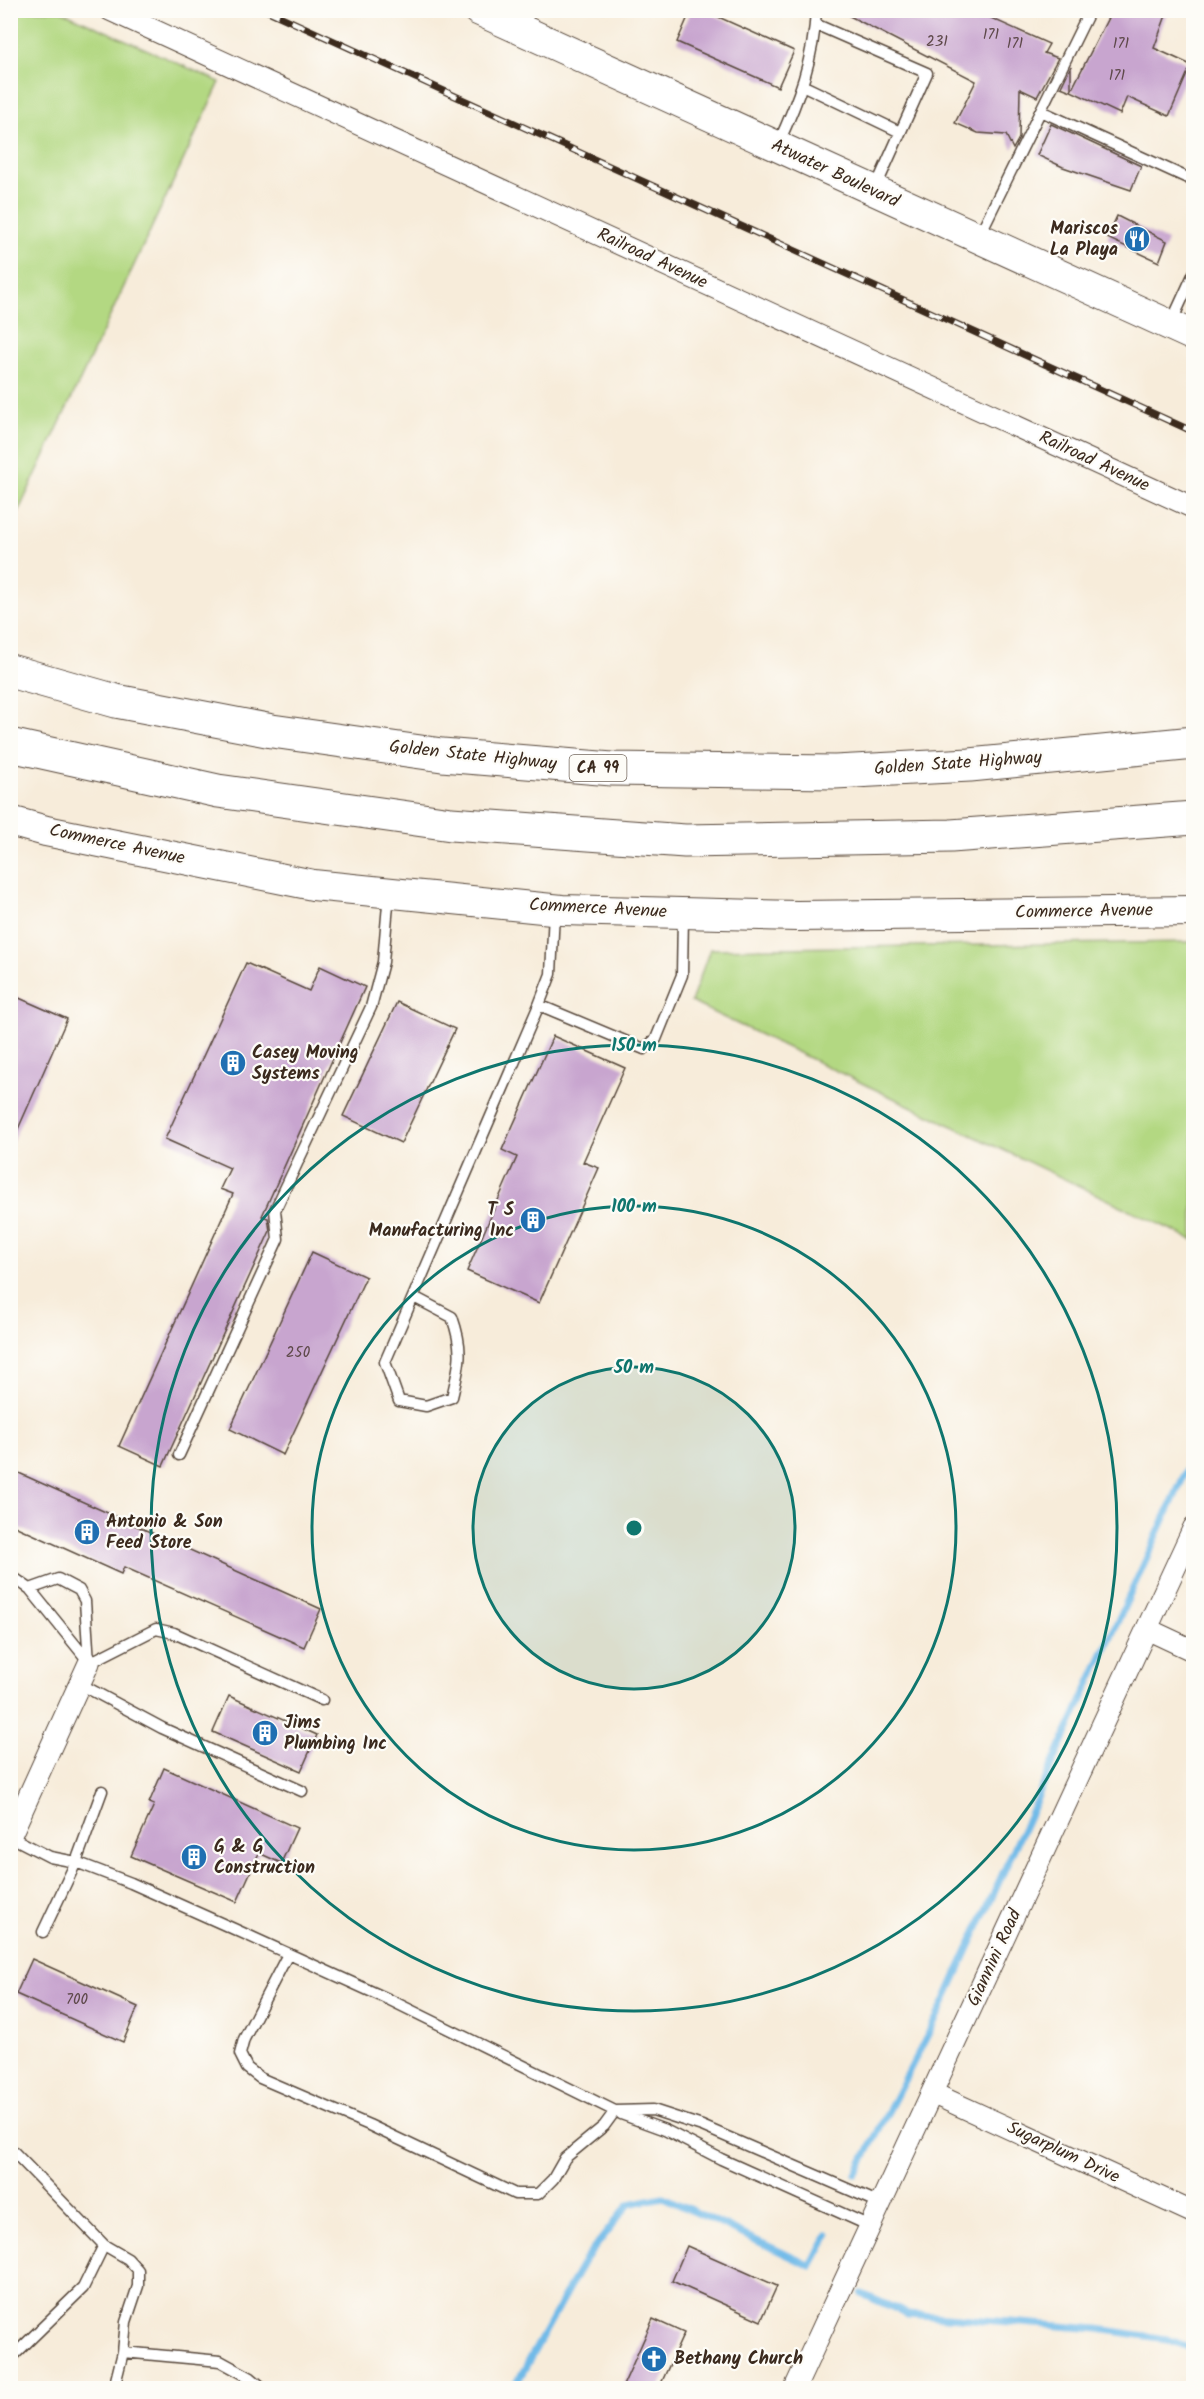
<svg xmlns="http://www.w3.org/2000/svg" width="1204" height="2399" font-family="Kalam,sans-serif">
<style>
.green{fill:#b3d882;stroke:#778150;stroke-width:1.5}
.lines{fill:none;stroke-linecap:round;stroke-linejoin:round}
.stream{stroke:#70bae8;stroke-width:7}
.building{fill:#c8a5cf}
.lane-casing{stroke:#57473a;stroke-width:13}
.street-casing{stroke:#57473a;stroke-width:23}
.secondary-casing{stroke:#57473a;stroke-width:32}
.highway-casing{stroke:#57473a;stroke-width:35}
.lane{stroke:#fff;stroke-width:10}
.street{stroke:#fff;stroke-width:21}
.secondary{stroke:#fff;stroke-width:30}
.highway{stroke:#fff;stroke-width:33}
.rail-casing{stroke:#3b2a1e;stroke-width:7}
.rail{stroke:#fdfcf7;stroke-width:4.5;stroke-dasharray:14;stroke-linecap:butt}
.ring{fill:none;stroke:#0f766e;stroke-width:3}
.labels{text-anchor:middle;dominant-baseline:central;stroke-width:4.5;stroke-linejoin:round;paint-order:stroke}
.number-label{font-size:15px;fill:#5e494a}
.shield{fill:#fdfcf7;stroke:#75695f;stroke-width:1.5}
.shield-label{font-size:16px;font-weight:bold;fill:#3b2a1e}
.street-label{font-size:18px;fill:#3b2a1e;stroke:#fdfcf7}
.poi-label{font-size:18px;font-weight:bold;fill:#3b2a1e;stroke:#fdfcf7;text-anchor:start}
.centre{fill:#0f766e;stroke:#fdfcf7;stroke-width:3}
.ring-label{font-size:18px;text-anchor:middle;font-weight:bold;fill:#0f766e;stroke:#fdfcf7;stroke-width:4.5;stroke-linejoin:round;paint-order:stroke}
</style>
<rect width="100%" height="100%" fill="#fdfcf7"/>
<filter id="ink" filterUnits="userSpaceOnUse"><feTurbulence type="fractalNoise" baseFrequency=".0167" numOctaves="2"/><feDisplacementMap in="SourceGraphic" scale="12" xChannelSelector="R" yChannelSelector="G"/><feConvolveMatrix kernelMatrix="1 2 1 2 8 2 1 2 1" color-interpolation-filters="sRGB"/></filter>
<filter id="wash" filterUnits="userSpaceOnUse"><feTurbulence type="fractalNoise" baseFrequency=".008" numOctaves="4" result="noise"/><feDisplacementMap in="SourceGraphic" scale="24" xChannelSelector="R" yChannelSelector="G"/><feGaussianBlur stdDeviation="1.35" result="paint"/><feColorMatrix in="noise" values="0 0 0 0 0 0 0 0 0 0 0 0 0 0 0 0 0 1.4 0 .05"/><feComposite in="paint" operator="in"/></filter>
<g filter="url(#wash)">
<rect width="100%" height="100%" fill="#f7ecda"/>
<!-- green -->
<path class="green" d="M11,10l50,1 159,71 -209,445z
M1193,942v298l-502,-238 19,-53z"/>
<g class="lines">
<!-- stream -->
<path class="stream" d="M856,2174l85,-165 253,-555
M862,2294l46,20 190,15 69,10 27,10
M514,2388l70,-127 45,-57 34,-7 148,69 17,-31"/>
</g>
<g id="blocks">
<!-- building -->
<path class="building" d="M691,10h12l91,41 -16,36 -101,-45z
M838,10h135l76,34 -5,9 14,5 -21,39 -17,-8 -1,49 -6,11 -7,-14 -28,-2 -23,-10 21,-42z
M1112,10h56l-14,38 37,17 -22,51 -42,-19 -7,17 -49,-23z
M1071,66v25l-10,-4z
M1051,124l90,42 -10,24 -68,-23 -26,-12z
M1117,216l50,25 -8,21 -52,-24z
M246,963l63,28 11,-25 45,21 -103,229 6,2 2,13 -107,235 -44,-20 114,-252 -13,-5 10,-21 -65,-29z
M10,994l57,25 -57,128z
M397,1002l58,27 -54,114 -58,-27z
M553,1036l72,32 -42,94 16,6 -60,135 -72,-32 50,-114 -15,-7z
M312,1252l54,25 -83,178 -53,-26z
M10,1469l311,140 -17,38 -180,-80 -3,7 -111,-50z
M229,1696l88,39 -16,36 -88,-39z
M164,1768l133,60 -16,35 -22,-10 -22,49 -106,-46 23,-51 -5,-2z
M32,1959l106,48 -15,35 -107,-48z
M687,2246l90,40 -16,35 -89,-40z
M653,2319l31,14 -25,55h-37z"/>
</g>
</g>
<g filter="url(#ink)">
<use href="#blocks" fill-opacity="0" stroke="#57473a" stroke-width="1.5"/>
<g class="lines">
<defs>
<path id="lane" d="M815,24l112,49 -52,116
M522,27l9,-17
M802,85l98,47
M1041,111l153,70
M778,144c20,-43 36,-85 38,-134
M979,236l111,-226
M1171,323l23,-50
M554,912l-3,62 -12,31 105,44 12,-10 26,-64 1,-60
M414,1297l38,20c12,34 8,46 0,80l-26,9 -27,-5 -14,-39 154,-357
M179,1455l99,-216 -3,-29 96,-203 12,-45 6,-69
M10,1575l20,14 59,73
M30,1589l28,-10 21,11 6,11 4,62
M89,1663l67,-34 18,4 148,67
M80,1684l82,44 140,63
M11,1837l39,20 26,5 55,21 103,46 156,71 225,111 -11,15 -39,32 -12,21 -15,15h-23l-146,-69 -109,-47 -13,-10 -7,-14 4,-15 44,-85
M43,1932l33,-70 26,-71
M615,2111l38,-1 49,16 178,77
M621,2114l44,16 56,29 149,67
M10,2148l94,97 -21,43 -73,71
M104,2245l24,14 10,11v16l-12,36 -3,30 -9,36
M123,2352l97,9 31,17 12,10"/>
<path id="street" d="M110,10l1084,498
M1147,1629l47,22
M10,1837l79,-174
M932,2093l262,120
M795,2388l399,-861"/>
<path id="secondary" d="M478,10l716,326
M10,821l36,10 267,54 249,25 235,6 397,-5"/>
<path id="highway" d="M10,671l106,30 156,30 170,24 170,14 223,3 135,-7 224,-22
M10,745l208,46 233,33 234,17 266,-5 243,-18"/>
</defs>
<!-- lane casing -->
<use href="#lane" class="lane-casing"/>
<!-- street casing -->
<use href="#street" class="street-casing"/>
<!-- secondary casing -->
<use href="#secondary" class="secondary-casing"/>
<!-- highway casing -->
<use href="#highway" class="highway-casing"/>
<!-- lane -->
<use href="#lane" class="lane"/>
<!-- street -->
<use href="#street" class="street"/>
<!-- secondary -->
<use href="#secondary" class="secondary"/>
<!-- highway -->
<use href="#highway" class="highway"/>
<defs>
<path id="rail" d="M266,10l928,422"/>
</defs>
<!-- rail casing -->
<use href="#rail" class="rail-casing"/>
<!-- rail -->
<use href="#rail" class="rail"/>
</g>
</g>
<!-- distance rings -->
<circle cx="634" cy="1528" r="161" fill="#0f766e" fill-opacity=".12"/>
<g class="ring">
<circle cx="634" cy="1528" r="161"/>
<circle cx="634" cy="1528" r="322"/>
<circle cx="634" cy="1528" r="483"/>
</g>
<!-- icons -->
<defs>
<symbol id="restaurant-disc" viewBox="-11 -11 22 22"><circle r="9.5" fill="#1f6fb2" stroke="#fdfcf7"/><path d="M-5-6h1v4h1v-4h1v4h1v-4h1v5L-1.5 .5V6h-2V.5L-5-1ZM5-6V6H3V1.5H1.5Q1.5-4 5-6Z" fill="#fff"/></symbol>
<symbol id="building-disc" viewBox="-11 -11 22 22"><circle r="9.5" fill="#1f6fb2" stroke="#fdfcf7"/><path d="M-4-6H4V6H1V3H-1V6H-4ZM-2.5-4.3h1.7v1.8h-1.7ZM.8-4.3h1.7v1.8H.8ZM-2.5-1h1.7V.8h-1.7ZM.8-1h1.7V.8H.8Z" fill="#fff"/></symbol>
<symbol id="church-disc" viewBox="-11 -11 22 22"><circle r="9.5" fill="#1f6fb2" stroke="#fdfcf7"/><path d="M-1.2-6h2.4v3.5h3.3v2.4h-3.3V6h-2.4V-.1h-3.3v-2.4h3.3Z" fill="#fff"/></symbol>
</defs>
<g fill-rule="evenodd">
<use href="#restaurant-disc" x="1122" y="224" width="30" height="30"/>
<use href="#building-disc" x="218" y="1048" width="30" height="30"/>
<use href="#building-disc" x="518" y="1205" width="30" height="30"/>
<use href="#building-disc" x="72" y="1517" width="30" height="30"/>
<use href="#building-disc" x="250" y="1718" width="30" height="30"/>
<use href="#building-disc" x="179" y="1842" width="30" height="30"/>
<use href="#church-disc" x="639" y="2344" width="30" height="30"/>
</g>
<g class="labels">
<!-- number labels -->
<g class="number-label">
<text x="991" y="35">171</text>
<text x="937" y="42">231</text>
<text x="1015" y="44">171</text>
<text x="1121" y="44">171</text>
<text x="1117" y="76">171</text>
<text x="298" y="1353">250</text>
<text x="77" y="2000">700</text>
</g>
<!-- shield labels -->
<rect class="shield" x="569.5" y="755" width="57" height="26" rx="4.5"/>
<g class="shield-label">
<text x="598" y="768">CA 99</text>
</g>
<!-- street labels -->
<g class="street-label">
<text transform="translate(835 174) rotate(25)">Atwater Boulevard</text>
<text transform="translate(652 259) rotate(25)">Railroad Avenue</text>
<text transform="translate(1094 462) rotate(25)">Railroad Avenue</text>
<text transform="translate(473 756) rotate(6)">Golden State Highway</text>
<text transform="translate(958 764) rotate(-4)">Golden State Highway</text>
<text transform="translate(117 845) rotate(12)">Commerce Avenue</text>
<text transform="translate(598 909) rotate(3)">Commerce Avenue</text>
<text transform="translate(1084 912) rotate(-1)">Commerce Avenue</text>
<text transform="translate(995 1958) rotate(-65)">Giannini Road</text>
<text transform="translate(1063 2153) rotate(25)">Sugarplum Drive</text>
</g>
<!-- poi labels -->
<g class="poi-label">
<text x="1118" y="229" text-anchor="end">Mariscos<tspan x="1118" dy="21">La Playa</tspan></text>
<text x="252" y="1053">Casey Moving<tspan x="252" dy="21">Systems</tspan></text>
<text x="514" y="1210" text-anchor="end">T S<tspan x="514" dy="21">Manufacturing Inc</tspan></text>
<text x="106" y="1522">Antonio &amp; Son<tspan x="106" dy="21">Feed Store</tspan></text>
<text x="284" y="1723">Jims<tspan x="284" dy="21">Plumbing Inc</tspan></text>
<text x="214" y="1847">G &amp; G<tspan x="214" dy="21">Construction</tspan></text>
<text x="674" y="2359">Bethany Church</text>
</g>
</g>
<circle cx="634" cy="1528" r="9" class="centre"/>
<g class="ring-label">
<text x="634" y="1051">150 m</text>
<text x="634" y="1212">100 m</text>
<text x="634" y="1373">50 m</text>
</g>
<!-- margin -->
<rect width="1204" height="2399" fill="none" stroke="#fdfcf7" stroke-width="36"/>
</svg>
